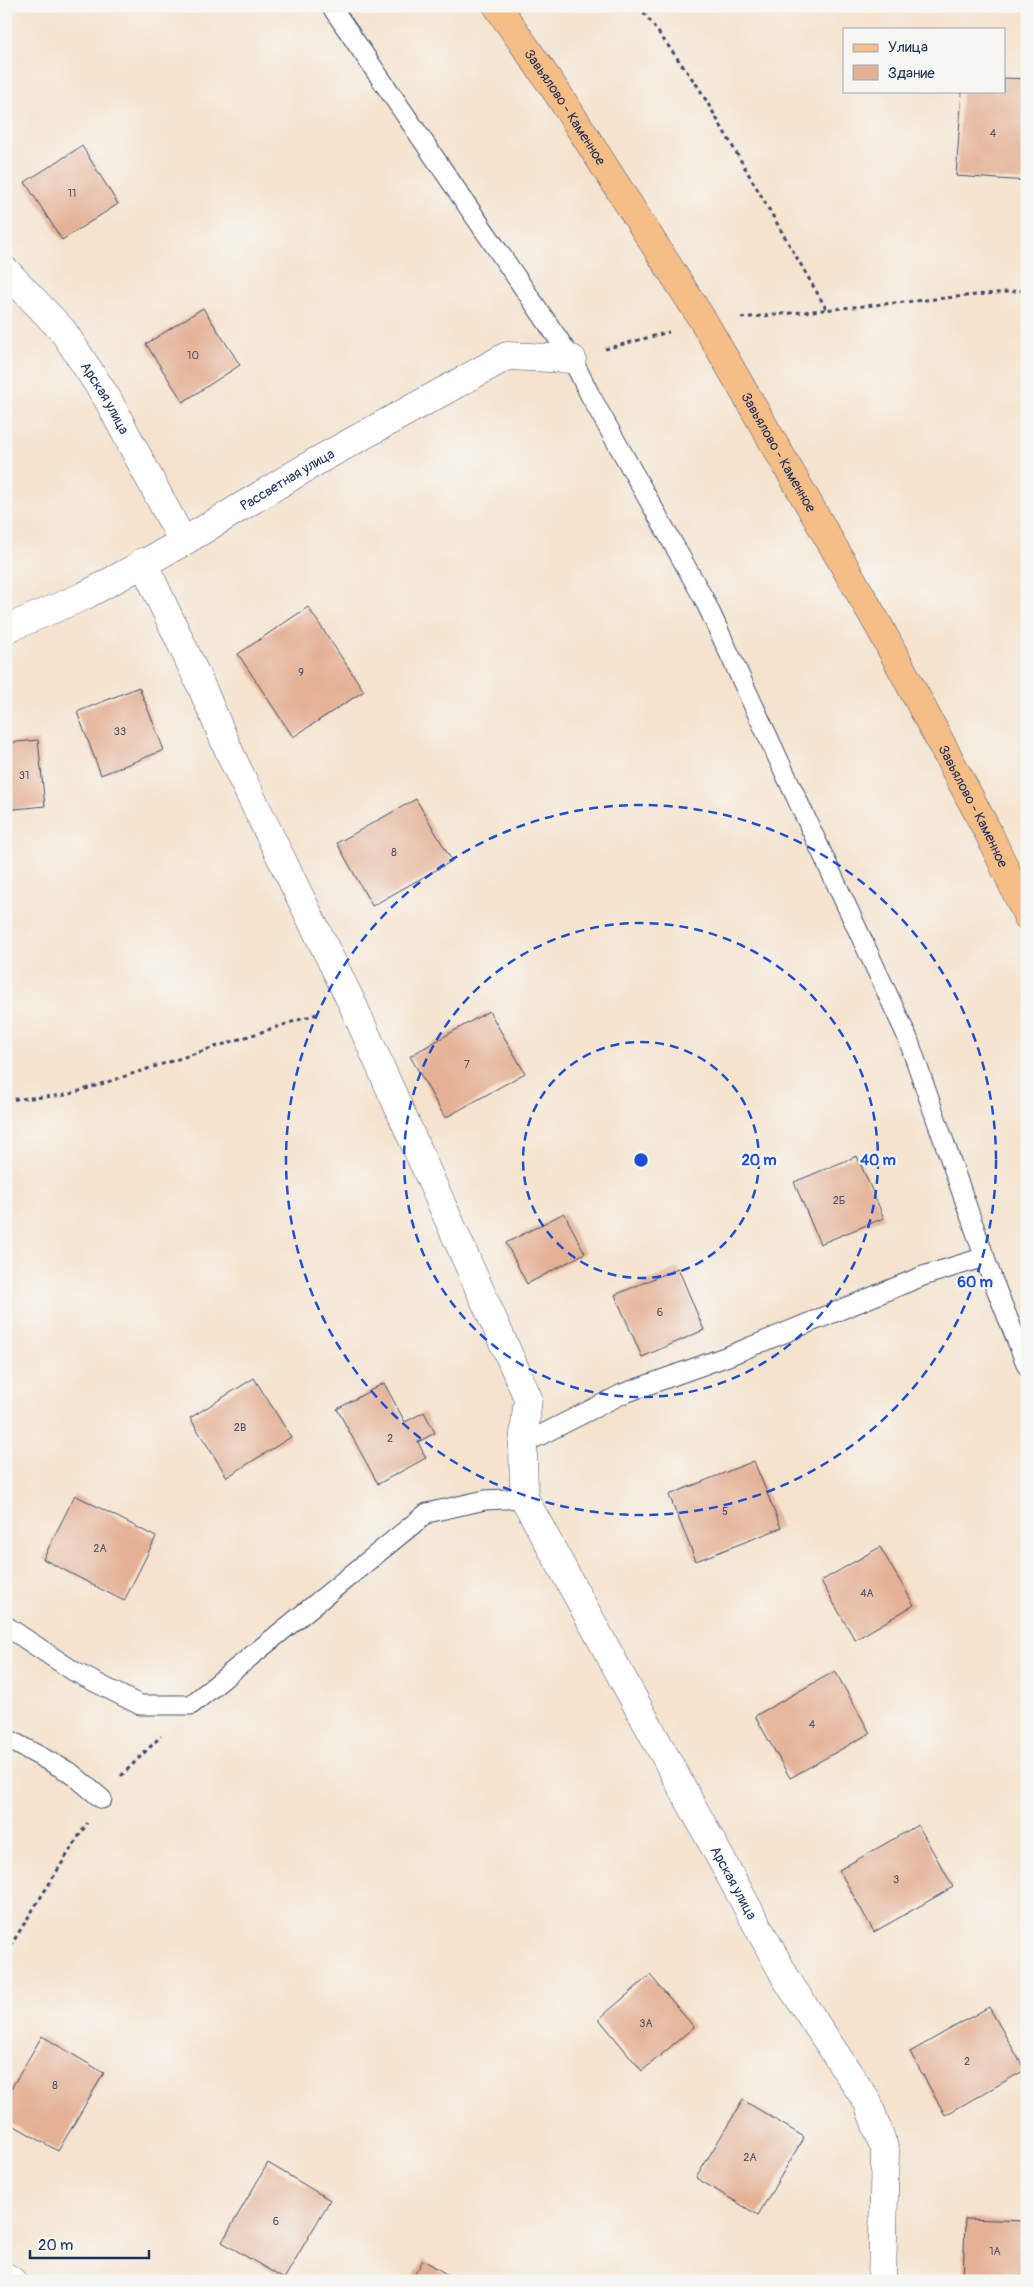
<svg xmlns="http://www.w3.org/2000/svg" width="1033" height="2287" font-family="Pangolin,sans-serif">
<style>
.building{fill:#e4b194}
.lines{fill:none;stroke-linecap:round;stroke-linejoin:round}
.service-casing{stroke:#3c4a6f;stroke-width:21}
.minor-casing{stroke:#3c4a6f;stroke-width:29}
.primary-casing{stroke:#3c4a6f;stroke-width:29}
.path{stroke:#3c4a6f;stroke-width:3;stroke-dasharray:4 4;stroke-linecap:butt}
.service{stroke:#fff;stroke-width:19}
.minor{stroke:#fff;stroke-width:28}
.primary{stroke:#f6be87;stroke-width:28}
.ring{fill:none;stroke:#1d4ed8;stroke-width:2.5;stroke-dasharray:9 6}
.labels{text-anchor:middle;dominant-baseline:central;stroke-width:4.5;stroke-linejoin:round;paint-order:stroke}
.number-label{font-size:11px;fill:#4d506c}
.street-label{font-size:14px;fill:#1b2f5e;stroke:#f6f6f2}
.centre{fill:#1d4ed8;stroke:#f6f6f2;stroke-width:2.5}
.ring-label{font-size:15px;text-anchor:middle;font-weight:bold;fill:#1d4ed8;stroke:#f6f6f2;stroke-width:4.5;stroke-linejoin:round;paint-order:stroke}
</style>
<rect width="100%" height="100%" fill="#f6f6f2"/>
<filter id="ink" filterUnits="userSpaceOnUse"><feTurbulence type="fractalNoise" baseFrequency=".02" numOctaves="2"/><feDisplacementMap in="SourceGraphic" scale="10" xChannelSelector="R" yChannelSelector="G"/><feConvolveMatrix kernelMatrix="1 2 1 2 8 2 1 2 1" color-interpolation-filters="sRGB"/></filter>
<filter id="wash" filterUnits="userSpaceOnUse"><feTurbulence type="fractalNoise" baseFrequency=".0096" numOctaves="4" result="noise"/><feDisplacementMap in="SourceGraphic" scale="20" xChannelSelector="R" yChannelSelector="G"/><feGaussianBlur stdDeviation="1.12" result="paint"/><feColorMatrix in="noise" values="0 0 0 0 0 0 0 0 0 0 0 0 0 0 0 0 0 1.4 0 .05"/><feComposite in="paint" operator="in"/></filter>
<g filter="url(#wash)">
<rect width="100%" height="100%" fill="#f5e3cd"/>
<g id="blocks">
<!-- building -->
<path class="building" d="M1004,78l23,1v102l-71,-5 6,-85h42z
M82,146l36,58 -56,36 -37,-58z
M203,308l37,57 -57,37 -37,-58z
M308,607l56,84 -71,46 -55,-83z
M139,687l25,63 -63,25 -24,-63z
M38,740l7,66 -39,4v-67z
M416,799l36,62 -80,45 -35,-63z
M489,1011l36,62 -80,45 -35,-62z
M857,1156l27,62 -64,26 -26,-62z
M564,1213l21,40 -58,31 -21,-41z
M678,1268l26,62 -62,27 -27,-62z
M254,1378l37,59 -64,40 -37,-59z
M384,1383l21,39 19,-10 11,21 -17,9 8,16 -48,26 -41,-75z
M754,1461l27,67 -85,33 -27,-66z
M75,1495l81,42 -32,64 -81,-42z
M880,1547l34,58 -59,35 -34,-59z
M835,1671l35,62 -80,45 -35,-62z
M918,1825l35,62 -79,45 -35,-62z
M650,1975l44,52 -52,44 -43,-52z
M989,2007l36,63 -80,45 -35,-63z
M42,2036l62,37 -46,78 -52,-30v-24z
M743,2100l61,37 -46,78 -62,-37z
M268,2163l62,37 -46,79 -62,-37z
M965,2219l62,2v60h-64z
M423,2260l35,21h-47z"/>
</g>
</g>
<g filter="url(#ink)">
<use href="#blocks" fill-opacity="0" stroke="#3c4a6f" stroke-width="1"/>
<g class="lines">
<defs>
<path id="service" d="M331,6l241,353 18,36 114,204 203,437 86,245 34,85
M523,1444l99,-50 106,-38 195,-80 62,-19
M6,1626l69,46 65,33h51l236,-192 58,-13 39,-2
M6,1738l65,35 31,26"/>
<g id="minor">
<path id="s1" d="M6,271l57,60 44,67 76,144"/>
<path id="s2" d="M143,562l59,126 30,70 120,245 176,395 -5,46 1,54 263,482 81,123 17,47 -3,131"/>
<path id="s3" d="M6,629l78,-33 99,-54 134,-81 190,-105 65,3"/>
<path d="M6,2277l6,4"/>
</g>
<g id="primary">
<path id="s4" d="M497,6l61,88 146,228 176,306 109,206 38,82"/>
</g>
</defs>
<!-- service casing -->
<use href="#service" class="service-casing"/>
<!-- minor casing -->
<use href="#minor" class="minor-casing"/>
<!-- primary casing -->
<use href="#primary" class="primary-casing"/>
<!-- path -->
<path class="path" d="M639,6l60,82 128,222
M741,318l286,-28
M605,349l64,-17
M6,1100l61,-5 253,-82
M121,1776l40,-40
M6,1953l81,-130"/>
<!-- service -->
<use href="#service" class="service"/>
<!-- minor -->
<use href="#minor" class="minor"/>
<!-- primary -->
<use href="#primary" class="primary"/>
</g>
</g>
<!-- distance rings -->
<g class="ring">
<circle cx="641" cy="1160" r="118"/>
<circle cx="641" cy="1160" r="237"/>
<circle cx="641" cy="1160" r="355"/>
</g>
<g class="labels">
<!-- number labels -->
<g class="number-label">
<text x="993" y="133">4</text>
<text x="72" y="193">11</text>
<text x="193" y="355">10</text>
<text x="301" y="672">9</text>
<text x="120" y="731">33</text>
<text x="24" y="775">31</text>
<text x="394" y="852">8</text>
<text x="467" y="1064">7</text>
<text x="839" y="1200">2Б</text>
<text x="660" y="1312">6</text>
<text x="240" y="1427">2В</text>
<text x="390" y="1438">2</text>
<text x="725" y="1511">5</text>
<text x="100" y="1548">2А</text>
<text x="867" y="1593">4А</text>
<text x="812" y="1724">4</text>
<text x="896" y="1879">3</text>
<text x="646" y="2023">3А</text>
<text x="967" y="2061">2</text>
<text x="55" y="2085">8</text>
<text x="750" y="2157">2А</text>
<text x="276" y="2221">6</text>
<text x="995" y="2251">1А</text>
</g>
<!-- street labels -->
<g class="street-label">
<text stroke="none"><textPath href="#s4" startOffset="122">Завьялово - Каменное</textPath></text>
<text stroke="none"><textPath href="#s1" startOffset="162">Арская улица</textPath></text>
<text stroke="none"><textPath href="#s4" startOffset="528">Завьялово - Каменное</textPath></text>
<text stroke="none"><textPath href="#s3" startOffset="319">Рассветная улица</textPath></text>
<text stroke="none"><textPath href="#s4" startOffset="932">Завьялово - Каменное</textPath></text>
<text stroke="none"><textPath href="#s2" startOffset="1459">Арская улица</textPath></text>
</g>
</g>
<circle cx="641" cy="1160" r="8" class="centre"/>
<g class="ring-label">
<text x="759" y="1165">20 m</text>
<text x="878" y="1165">40 m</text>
<text x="975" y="1287">60 m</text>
</g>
<!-- margin -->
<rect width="1033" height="2287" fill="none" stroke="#f6f6f2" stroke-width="25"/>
<!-- legend -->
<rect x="843" y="28" width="162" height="65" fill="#f6f6f2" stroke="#9ea6b7"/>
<rect x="853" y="44" width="25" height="8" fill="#f6be87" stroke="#9ea6b7"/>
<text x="888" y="52" font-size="15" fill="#1b2f5e">Улица</text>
<rect x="853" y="65" width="25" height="15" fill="#e4b194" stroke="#9ea6b7"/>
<text x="888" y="78" font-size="15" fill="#1b2f5e">Здание</text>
<!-- scale -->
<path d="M30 2250v8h119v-8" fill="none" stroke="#1b2f5e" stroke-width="2.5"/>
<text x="38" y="2250" font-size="15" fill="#1b2f5e" stroke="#f6f6f2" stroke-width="4" paint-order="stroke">20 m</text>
</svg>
